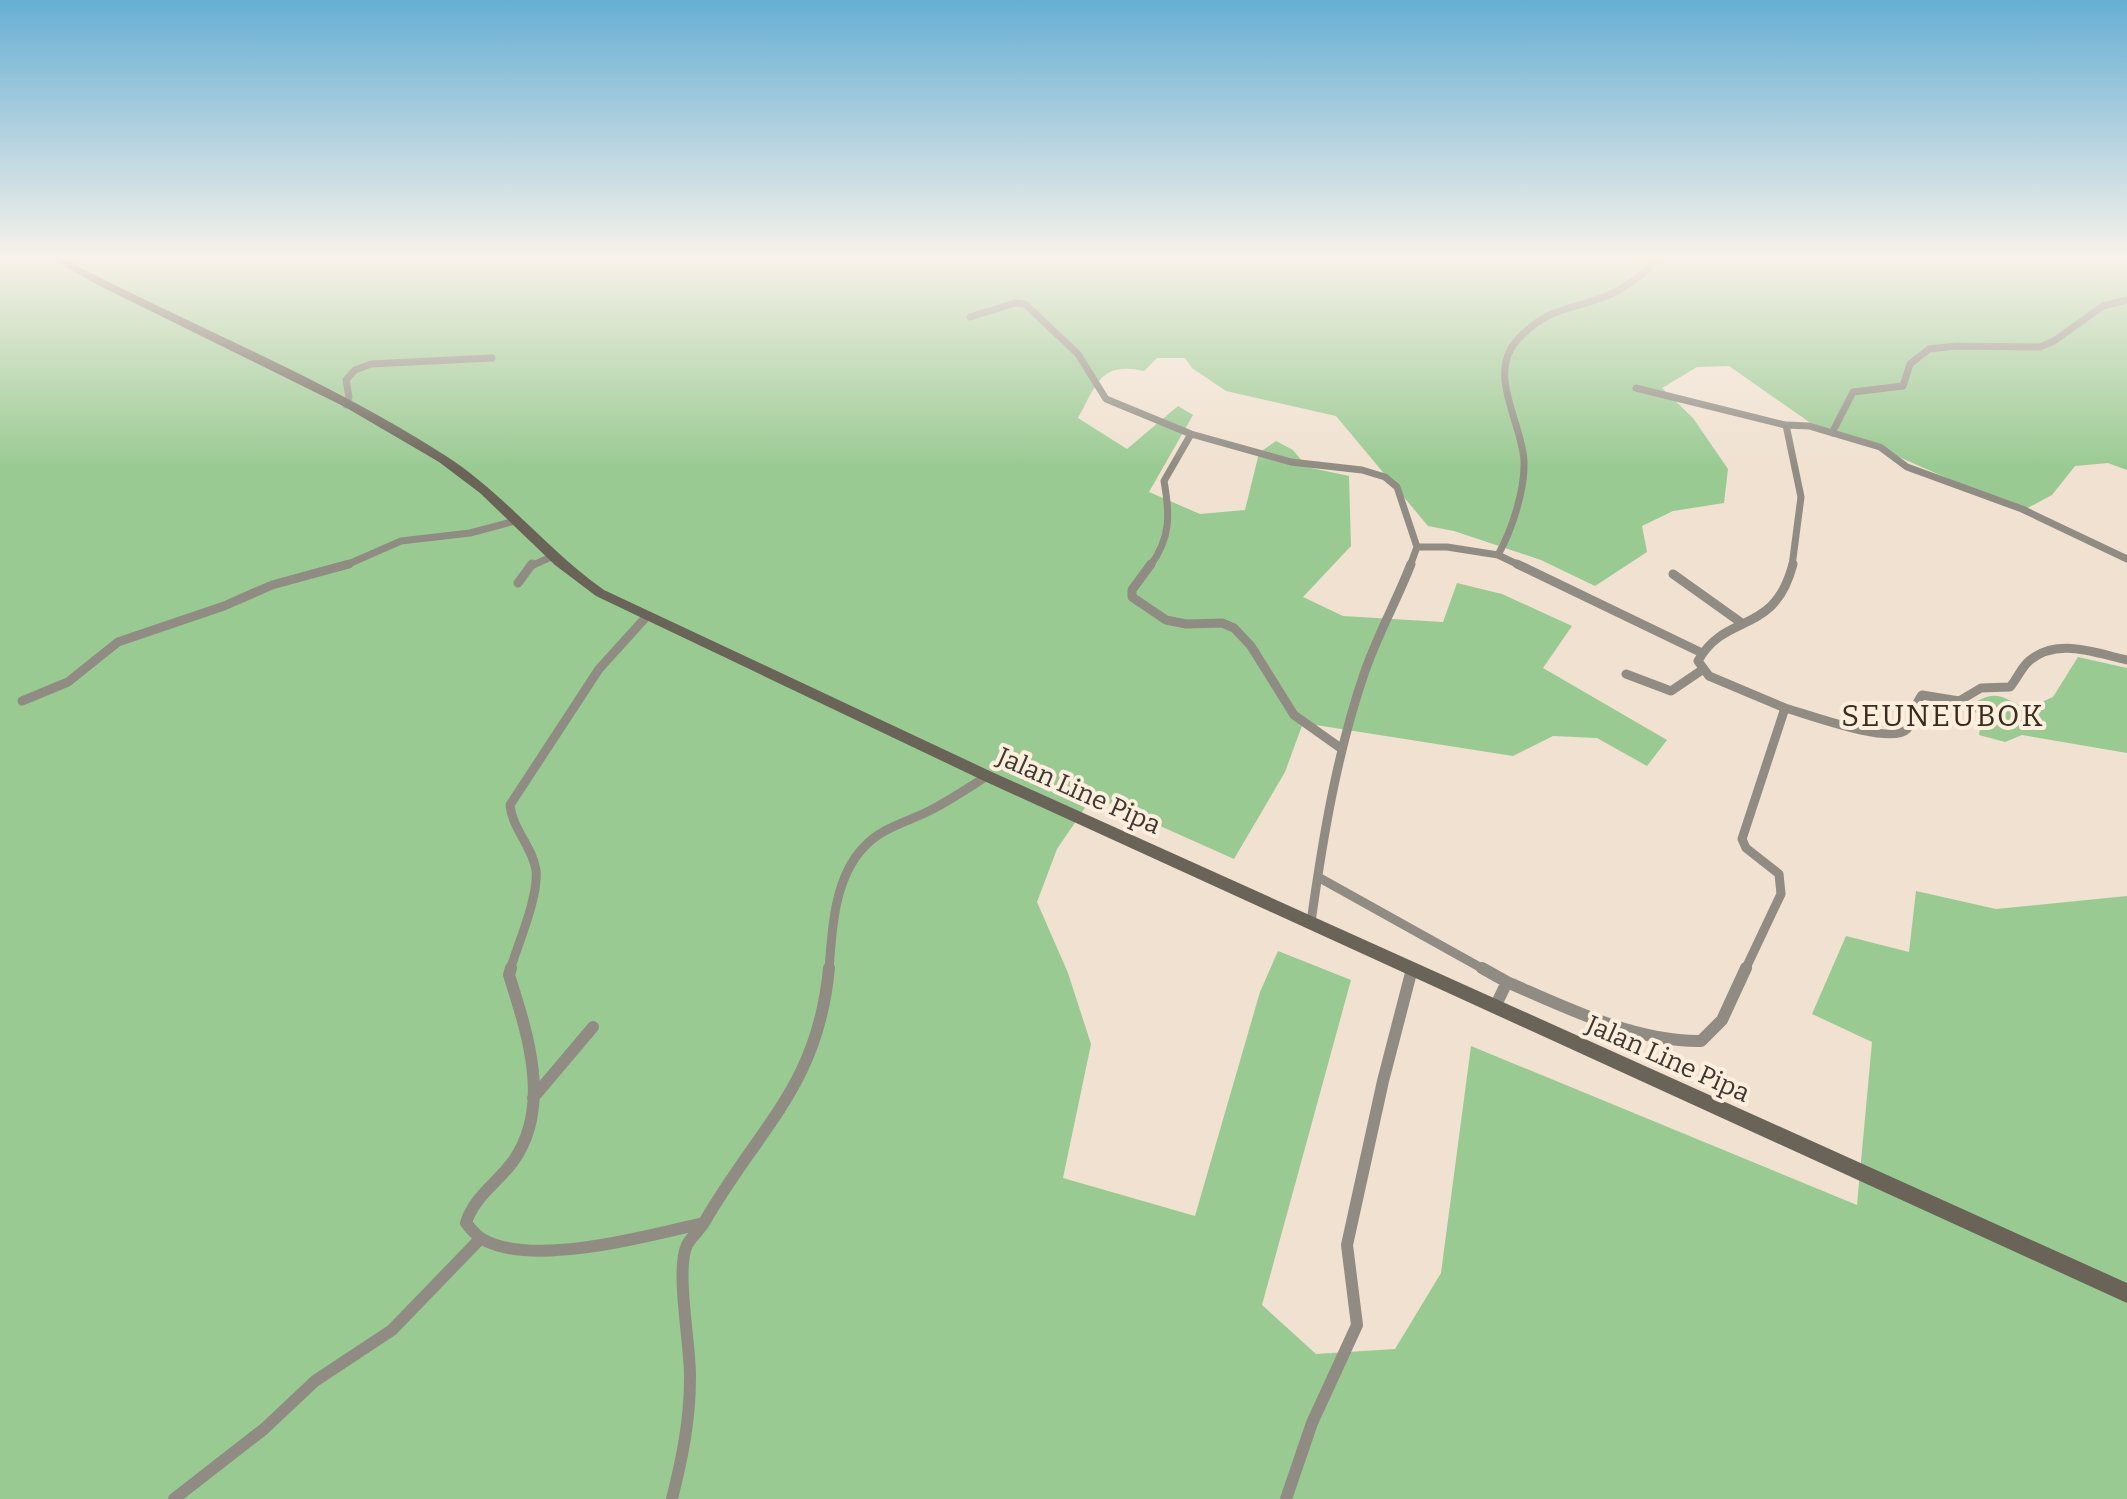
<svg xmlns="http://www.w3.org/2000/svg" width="2127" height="1499" font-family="Bitter,serif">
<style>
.green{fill:#99ca92}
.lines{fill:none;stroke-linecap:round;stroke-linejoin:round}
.street-far2{stroke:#908c84;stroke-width:7}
.street-far1{stroke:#908c84;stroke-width:9}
.street{stroke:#908c84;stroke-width:12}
.secondary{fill:#696358;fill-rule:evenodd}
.labels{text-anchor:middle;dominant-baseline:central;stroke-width:8;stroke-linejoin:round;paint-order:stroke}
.street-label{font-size:26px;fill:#3d3831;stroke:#fdeedd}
.quarter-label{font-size:30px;letter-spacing:2px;fill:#382d1f;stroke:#fdeedd}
</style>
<rect width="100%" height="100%" fill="#f0e1d0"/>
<!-- green -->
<path class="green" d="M0,258h2127v212l-19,-7 -33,3 -23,29 -30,16 -139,-61 -71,-26 -83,-58 -32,1 -35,21 31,30 35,51 -4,34 -51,8 -31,15 5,26 -52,34 -54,-26 -87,-29 -26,-5 -92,-110 -110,-25 -34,-23 -7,-10h-28l-13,13c-44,-10 -47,13 -66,47l49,31 51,-43 15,9 -44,77 51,22 45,-4 14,-57 17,-12 17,9 14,17 42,9 2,70 -48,51 40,19 100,6 14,-39 45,11 70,32 -29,42 124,72 -20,26 -50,-28 -44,-2 -40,20 -210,-33 -18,49 -51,87 -141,-63 -36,53 -20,53 31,71 23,71 -28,134 132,38 65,-224 18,-41 73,29 -89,325 54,49 79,-5 46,-76 30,-227 386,159 15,-163 -60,-28 34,-78 63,16 7,-61 80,18 131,-13v603h-2127z
M2078,657l49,11v85l-105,-18 -17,7 -26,-7 3,-18 -14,-10c26,-18 32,-12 58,2l27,-12z"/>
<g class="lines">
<!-- street-far2 -->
<path class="street-far2" d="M970,317l45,-14 10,1 53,50 28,45 85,35
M1636,388l149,37
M346,405l3,-8 -3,-17 9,-10 16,-6 121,-6
M1832,433l21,-41 50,-6 7,-22 19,-15 27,-3 84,1 14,-6 49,-35 24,-6
M1498,555l23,11
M344,566l57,-25 69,-8 45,-12
M531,566l20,-9
M1150,566c21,-28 20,-52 14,-85l27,-47 100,28 71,8 23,7 12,10 20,60
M1410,566l7,-19h30l51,8c14,-25 27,-65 26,-94 -2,-40 -39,-88 -5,-123 33,-34 54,-27 92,-44 18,-8 35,-23 50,-36
M1792,566l9,-69 -15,-72 23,1 71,21 27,20 115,42 105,50"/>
<!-- street-far1 -->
<path class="street-far1" d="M1151,564l-19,26v7l34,23 20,4 36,-1 12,5 17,18 43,69 48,34
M1517,564l185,89
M1673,574l70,50
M518,583l14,-19
M1626,674l45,17 31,-21
M22,701l46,-19 50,-40 106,-36 48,-21 77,-21
M1785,708l-76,-32 -11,-15c28,-50 76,-24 95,-97
M1318,877l167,93
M1311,922c12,-85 26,-170 54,-251 13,-37 32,-71 46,-107
M510,970c8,-26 29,-74 26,-100 -3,-22 -24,-42 -26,-65l89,-136 48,-53
M829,970c3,-41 5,-92 35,-123 17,-19 43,-25 65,-36 20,-10 39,-23 58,-35
M1745,970l36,-76 -2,-20 -33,-26 -4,-9 43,-131c22,6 107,38 122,21 8,-9 6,-24 15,-34l37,6 22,-13 29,-1c7,-8 11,-19 19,-26 28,-24 66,-8 98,-1"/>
<!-- street -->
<path class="street" d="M511,968l-2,7c18,57 43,130 5,185 -16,23 -40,36 -48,63 5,6 11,14 18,17 51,27 164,-4 219,-17
M1482,968l25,14
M1495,1007l12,-25c60,26 128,60 194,59l21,-21 24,-52
M533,1098l60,-71
M174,1499l90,-70 51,-48 77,-51 88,-91
M672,1499c10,-40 18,-79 18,-120 1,-32 -15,-109 -3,-134 4,-8 13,-15 18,-24 55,-95 113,-135 124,-253
M1286,1499l26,-76 45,-98 -10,-80 36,-164 29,-112"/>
<!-- secondary -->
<path class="secondary" d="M50,258h12c127,67 263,120 384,198 59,38 101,94 158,134l388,182 1135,511v20l-1145,-523 -386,-184 -41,-31 -75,-72 -41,-31 -94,-55 -245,-121z"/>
</g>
<!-- sky -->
<linearGradient id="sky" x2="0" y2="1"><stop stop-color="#66afd4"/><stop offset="0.55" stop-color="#f8f2ea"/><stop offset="1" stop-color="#f8f2ea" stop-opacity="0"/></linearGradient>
<rect width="2127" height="468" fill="url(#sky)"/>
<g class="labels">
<!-- street labels -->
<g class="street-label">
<text transform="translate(1079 791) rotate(24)">Jalan Line Pipa</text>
<text transform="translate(1668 1059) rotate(24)">Jalan Line Pipa</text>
</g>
<!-- quarter labels -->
<g class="quarter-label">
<text x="1943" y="716">SEUNEUBOK</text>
</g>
</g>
</svg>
